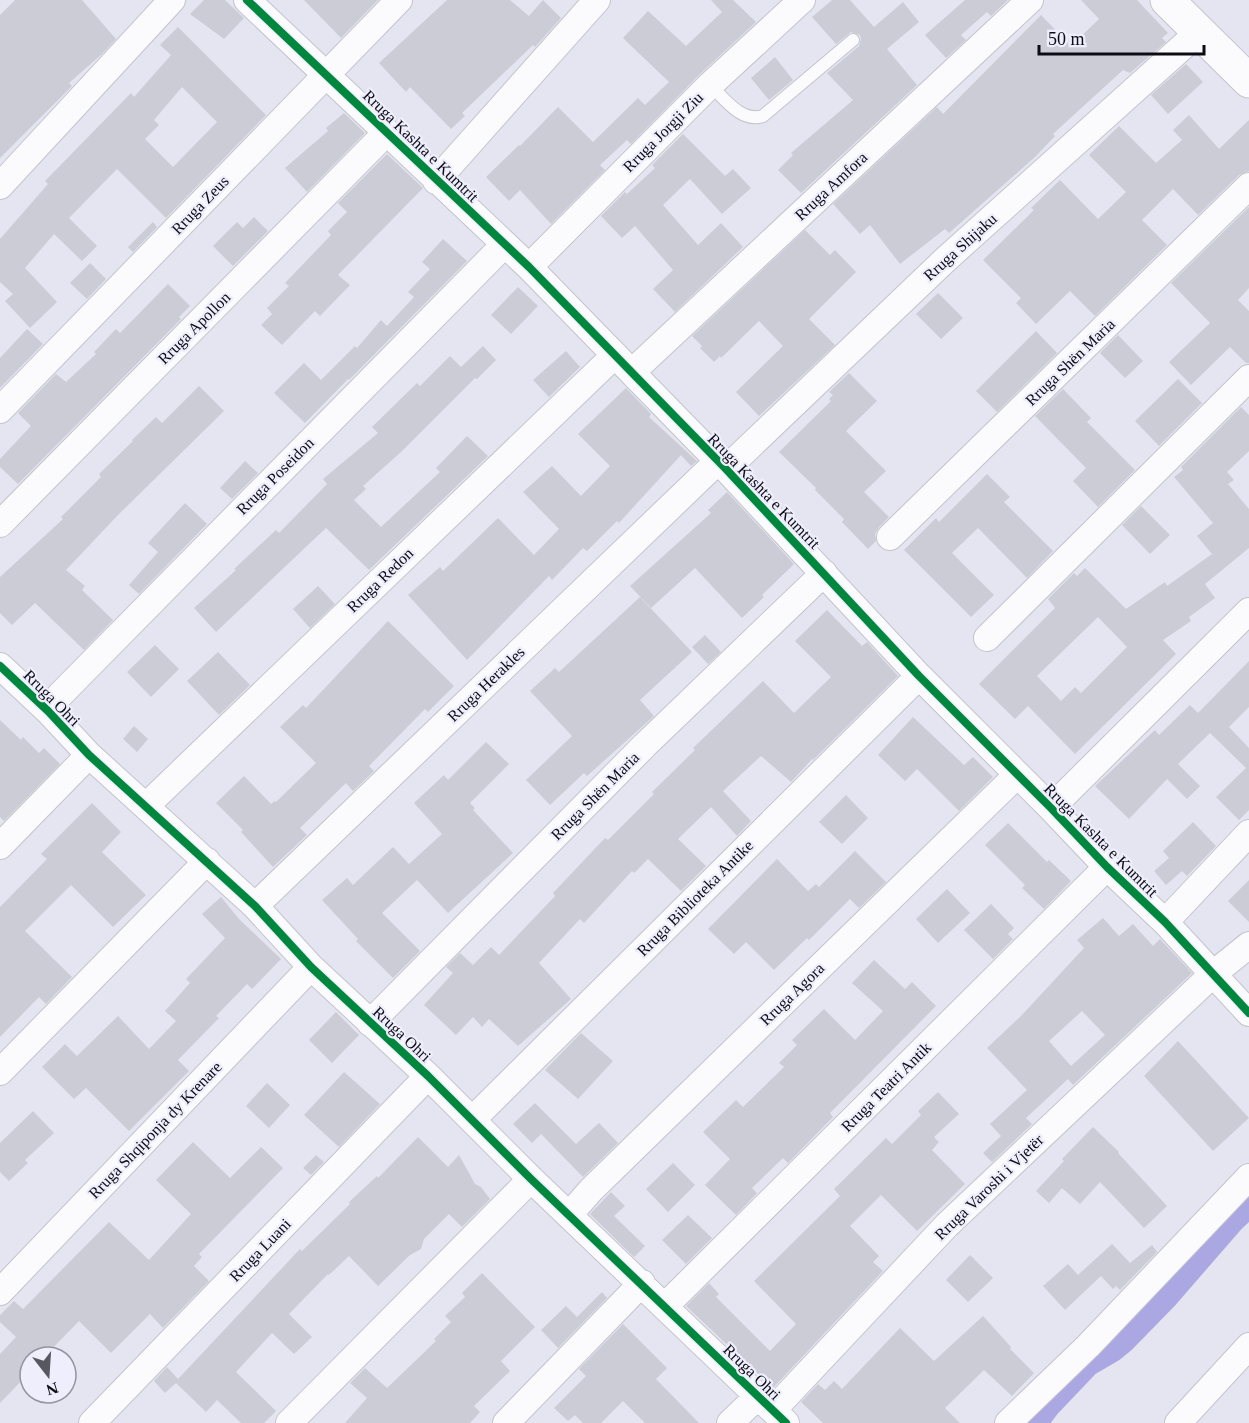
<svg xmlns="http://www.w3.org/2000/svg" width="1249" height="1423" font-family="Georgia,serif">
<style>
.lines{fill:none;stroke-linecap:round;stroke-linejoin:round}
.canal{stroke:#aba7e2;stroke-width:22}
.building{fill:#ccccd6;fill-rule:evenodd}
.service-casing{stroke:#c4c3cd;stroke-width:14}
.minor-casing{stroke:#c4c3cd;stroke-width:28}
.secondary-casing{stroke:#c4c3cd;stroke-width:35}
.service{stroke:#fbfbfd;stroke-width:12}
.minor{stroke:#fbfbfd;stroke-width:26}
.secondary{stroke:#fbfbfd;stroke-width:33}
.cycleway-casing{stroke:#eeeefc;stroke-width:11}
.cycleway{stroke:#00873e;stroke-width:8}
.labels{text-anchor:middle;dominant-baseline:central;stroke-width:4.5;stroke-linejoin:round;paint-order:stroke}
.street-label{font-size:16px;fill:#0d0c14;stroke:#eeeefc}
</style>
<rect width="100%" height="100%" fill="#e5e5f1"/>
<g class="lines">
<!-- canal -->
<path class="canal" d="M1037,1423l12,-16 40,-42 24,-14 11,-9 43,-44 66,-76 16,-15"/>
</g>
<!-- building -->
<path class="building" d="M15,0h67l34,39 -14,15 -33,29 3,3 -72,72v-143z
M204,0h21l19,18 -20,21 -34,-25z
M304,0h74l-37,38z
M447,0h63l19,16 14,-16 18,18 -26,29 -2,-2 -71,68 3,3 -14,13 -41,-42 -4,5 -27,-29z
M711,0h22l23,22 -56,52 -69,70 -4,-4 -27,25 5,5 -54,54 -31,-34 -11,11 -23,-24 33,-32 1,1 38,-39 35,35 45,-44 7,7 24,-23 -46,-44 25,-27 38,35 36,-34z
M832,0h18l24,27 29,-25 16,20 -32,27 30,36 -116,108 -23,-23 15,-15 -2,-2 62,-53 -26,-27 32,-27 2,-7 -1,-4 -9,-3 -15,12 -24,-27z
M965,0h43l-17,16 -4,-4 -26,23 5,5 -20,18 -21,-23z
M1081,0h56l31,33 -6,5 4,4 -36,31 -7,-3 -70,64 2,2 -19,20 -87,77 -4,-4 -45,35 -30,-39 -10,9 -27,-30 104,-97 6,7 98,-99 30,31 28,-27z
M178,27l88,88 -100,103 -49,-49 -48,49 28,28 -15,15 -28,-27 -29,34 32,34 -27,26 -25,-27 8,-7 -13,-12v-43l48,-55 -3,-3 86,-88 3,4 37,-42 -11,-10zM182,87l35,35 -44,45 -28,-28 14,-14 -5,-5z
M775,57l18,23 -24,20 -18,-22z
M1186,64l17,18 -35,32 -17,-19z
M344,113l21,20 -58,59 -22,-24 43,-37 -2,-3z
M1189,115l30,34 30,-29v51l-10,4 -41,40 -25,-26 -31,31 25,25 -72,71 -25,-25 -34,33 -20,-21 5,-5 -38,-38 51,-50 -3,-2 29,-28 38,39 28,-27 -37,-37 30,-29 37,37 26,-23 -9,-10z
M683,134l42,42 8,-7 18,19 -29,26 -32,-35 -27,26 35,40 23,-22 22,24 -68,65 -22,-23 20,-19 -38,-44 -13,12 -21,-22 24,-24 2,2 28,-26 -3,-3z
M387,154l36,34 -85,87 12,10 -30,31 -5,-5 -33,34 -21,-20 11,-11 -5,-6 22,-22 -4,-3 46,-48 -3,-4 19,-19 -9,-9z
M1249,207v81l-11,12 11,11v52h-3l-16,-16 -39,38 -22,-23 41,-39 -39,-40z
M254,217l14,14 -35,35 -20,-20 24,-24 6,6z
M153,222l4,5 -24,25 -5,-5z
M805,230l25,25 5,-5 21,22 -47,47 26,26 -76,71 -23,-24 47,-46 -24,-25 -38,37 -1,-2 -6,6 -14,-14 2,-2 -10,-10z
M443,239l24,22 -118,119 -1,-1 -43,44 -31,-30 30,-30 17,17 34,-34 2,2 24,-28 6,6 27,-29 -6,-5 22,-23 -8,-7z
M90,263l16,16 -19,20 -17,-16z
M168,284l22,22 -11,11 2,2 -163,165 -18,-17v-8l31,-33 -13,-13 38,-39 10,8 30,-28 -2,-2 22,-23 4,4z
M518,287l20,19 -27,28 -20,-19z
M938,293l25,25 -22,21 -25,-25z
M27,329l16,15 -43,44v-30z
M1036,331l21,22 -60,59 -21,-21z
M1118,335l25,26 -18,17 -25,-25z
M483,346l13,14 -19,19 -2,-1 -74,74 -38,34 3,3 -12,11 27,27 59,-55 -4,-4 31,-32 21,20 -119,114 -43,-42 -110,104 -22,-24 42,-38 -2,-1 42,-39 3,3 48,-49 -4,-5 55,-46 -6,-6 45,-44 3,3 30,-30 11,11z
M566,351l14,16 -31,30 -16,-17z
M849,373l28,28 -31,30 40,40 -22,21 25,25 -10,10 -4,7 1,7 -8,8 -26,-27 2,-3 -29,-29 1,-2 -37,-36 52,-51 -2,-2 4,-4 -4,-3z
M1178,379l24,24 -43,43 -24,-25z
M199,386l25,25 -107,105 -51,54 19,16 -3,4 31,30 -29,30 -49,-47 -23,22 -12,-12v-36l63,-58 -2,-2 40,-40 -2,-3 34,-33 -1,-1 24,-23 6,6z
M626,388l25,26 -2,3 48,44 -6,5 -10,-11 -62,68 -2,-2 -30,30 -4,-3 -31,32 -3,-4 -82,84 -59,-65 32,-28 3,4 55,-53 36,37 25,-26 -36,-37 29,-26 29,30 29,-30 -32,-32z
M1063,389l28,29 -4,4 48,48 -37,37 -25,-26 13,-13 -51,-52z
M1241,407l8,8v36l-22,21 7,8 -6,4 21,25v39l-44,36 10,14 -26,19 2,4 -28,19 13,14 -101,100 -47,-48 -13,13 -36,-35 76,-76 -7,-9 26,-26 3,3 8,-8 41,41 39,-27 2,4 45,-32 -15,-18 16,-13 -39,-46 9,-7 -2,-3zM1098,617l29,30 -46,46 -6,-6 -14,14 -24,-25z
M245,461l13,12 -26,26 -12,-11z
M987,474l23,23 -6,5 49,49 -26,27 -49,-50 -26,25 42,42 -23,22 -67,-67 32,-32 3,4z
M727,492l67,72 -32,31 2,2 -22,21 -47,-50 -44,40 -21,-22 81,-73 -3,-3z
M185,503l22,21 -68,70 -10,-9 29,-33 -10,-9z
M1141,506l29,29 -20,19 -28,-29z
M318,586l17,18 -25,24 -17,-19z
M640,597l52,55 -52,48 14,16 -67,60 -3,-3 -34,32 -24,-25 46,-44 -42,-45 25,-23 4,4z
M827,610l35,36 5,-4 31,34 -85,84 -1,-1 -21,23 -30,-26 -38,35 28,30 -14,15 -26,-29 -33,32 28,27 -25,25 -33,-32 -14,14 -2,-2 -48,52 -4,-4 -41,44 32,36 -53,47 -29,-27 -7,8 -9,-10 -17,18 -32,-30 29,-32 -7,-6 14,-14 13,12 18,-18 8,8 56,-59 -2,-3 52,-55 3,2 46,-46 -2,-2 43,-42 -2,-2 70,-67 31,32 37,-36 -36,-36z
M388,621l66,65 -26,26 -3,-3 -56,57 5,5 -21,20 -7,-8 -46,45 7,7 -34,32 -32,-35 2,-2 -27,-27 28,-27 27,28 4,-3 1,1 40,-39 -36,-36 23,-22 3,3z
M705,635l16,17 -13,12 -16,-17z
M155,645l24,24 -28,28 -24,-25z
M218,652l32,33 -31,30 -32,-34z
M1249,661v46l-20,20 20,21v62l-10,10 -23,-23 30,-29 -36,-35 -32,31 22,22 -13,13 -20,-20 -38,40 -34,-33 60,-56 4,5 31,-30 8,8z
M913,717l51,48 9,-8 20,20 -34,34 -42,-42 -12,12 -27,-26z
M0,720l21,20 2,-3 16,16 5,-5 16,16 -56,57 -4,-4z
M134,726l14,13 -11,13 -14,-13z
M486,742l23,22 -39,39 5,5 -2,2 40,43 -65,60 -31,-33 -35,33 38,38 -27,27 -37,-37 2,-2 -36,-39 25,-22 6,7 40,-38 16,17 33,-30 -28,-31 30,-28 4,5z
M846,795l22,23 -26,26 -23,-22z
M92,803l29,29 -19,20 44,43 -33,32 -42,-42 -46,46 47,46 -26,27 -7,-7 -39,40v-130l47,-48 -6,-5z
M1193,822l23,24 -29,30 -5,-5 -16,14 -12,-14 15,-13 -6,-7z
M1008,823l39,39 2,-2 22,21 -27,28 -22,-21 3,-3 -40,-40z
M855,851l31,31 -27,26 -9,-9 -41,41 -2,-2 -33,32 -28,-28 -12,12 -26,-25 69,-70 31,32 8,-7 3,3z
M1249,880v42l-21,-21z
M947,889l23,24 -32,30 -22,-24z
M221,897l18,22 42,40 -29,30 -5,-5 -31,32 3,2 -41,42 11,11 -60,60 -43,-43 -12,11 -32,-32 23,-23 12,12 41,-40 31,33 27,-28 -11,-10 25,-28 -4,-4 39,-41 -23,-24z
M991,904l23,24 -6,6 5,5 -20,20 -29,-29z
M1103,918l16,18 14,-12 20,22 7,-7 32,34 -119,112 -5,-6 -42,39 6,6 -40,38 -9,-9 18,-17 -11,-12 37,-34 -40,-42 34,-32 63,-68 -7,-8zM1082,1011l23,24 -34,31 -22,-25z
M874,960l31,29 7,-7 24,24 -106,107 3,4 -45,46 -5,-5 -31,30 5,5 -21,22 -31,-30 25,-26 -27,-27 33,-32 7,7 41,-40 -5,-4 18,-18 -5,-5 32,-31 31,31 28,-29 -31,-28z
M336,1012l23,23 -27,28 -23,-23z
M581,1033l32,28 -35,38 -33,-29z
M1178,1041l71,77 -36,33 -69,-75z
M344,1072l36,32 -41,43 -35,-32z
M267,1083l23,22 -21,23 -23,-22z
M938,1092l21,22 -25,23 5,5 -7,8 33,34 -48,47 -36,-36 -31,31 29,30 -6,6 10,9 -110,117 -87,-82 23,-23 10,11 -3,3 54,54 26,-27 -42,-43 86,-85 -6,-7 52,-51 6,6 29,-29 -3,-4z
M535,1103l41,41 23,-21 19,20 -35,34 -42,-43 -9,9 -19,-19z
M33,1111l21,22 -29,27 3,3 -19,18 -9,-9v-29z
M1093,1127l26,25 -1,1 49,53 -23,22 -44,-46 -20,22 -18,-16 -13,15 -13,-12 28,-30 -2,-2z
M418,1137l30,30 11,-12 16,29 6,3 9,12 -28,28 -13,-13 -25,25 -3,10 -11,6 -32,31 -29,-30 -20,19 -1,-1 -39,40 23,23 -18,17 -22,-21 -36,39 40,39 -12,12h-23l-24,-23 -11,12 -30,-29 -11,10 -11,-12 13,-14 11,12 122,-130 2,2 48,-47 -1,-2 28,-26 1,2z
M193,1142l37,36 31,-31 22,21 -84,86 3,3 -8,9 15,15 -46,47 -13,-14 -39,39 -32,-32 -35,36h-14l-1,16 -29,30v-49l16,-17 -16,-15v-7l14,-14 9,8 86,-87 40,38 42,-46 -35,-34z
M316,1155l8,7 -13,13 -8,-7z
M673,1163l22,22 -27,27 -22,-23z
M611,1192l14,14 -11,10 31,30 -11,11 -44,-43z
M688,1215l24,23 -26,26 -24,-24z
M1112,1244l18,19 22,-18 5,7 -37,38 -4,-4 -3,3 -12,-13 -36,34 -22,-24 25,-22 10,11z
M970,1255l23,23 -25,24 -22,-22z
M482,1273l53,54 -34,34 9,10 -36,35 6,6 -10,11h-125l22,-25 -17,-15 15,-15 22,20 49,-47 -2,-2 17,-17 -6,-6 20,-19 -3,-4z
M602,1292l5,6 -49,50 -17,-18 25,-24 11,11z
M983,1316l28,31 -1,2 24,24 -22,23 -28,-26 -39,38 15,15h-137l-22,-21 17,-18 7,6 9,-9 8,8 58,-61 34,33z
M623,1324l44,44 -11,11 43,44h-54l-22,-22 -22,22h-18l-8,-8 -7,6 -14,-13 32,-32 -7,-7z"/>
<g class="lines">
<defs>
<path id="service" d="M710,85c15,14 31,38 53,31l90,-76"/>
<path id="minor" d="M247,0l282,267 197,202 193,207 132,132 56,59 58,55 84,91
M436,181l161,-181
M0,186l172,-186
M529,267l181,-182 92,-85
M632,372l398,-372
M0,410l399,-410
M726,469l219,-209 254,-228
M0,524l387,-392
M890,537l359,-351
M987,638l262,-260
M0,666l48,45 41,44 166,151 56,61 117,109 103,103 255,244
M48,711l12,-16 445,-451
M146,806l469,-451
M1051,808l198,-197
M0,846l89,-91
M255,906l462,-444
M1165,922l84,-89
M370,1023l275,-278 179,-172
M0,1072l207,-211
M472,1120l447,-444
M569,1215l22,-25 426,-415
M0,1292l311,-325
M665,1306l442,-439
M773,1410l174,-185 266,-251 36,-29
M92,1423l336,-347
M289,1423l242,-244
M506,1423l136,-140
M730,1423l28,-27
M1008,1423l80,-77 161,-169
M1178,1423l71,-77"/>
<path id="secondary" d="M1167,0l82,81"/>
</defs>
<!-- service casing -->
<use href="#service" class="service-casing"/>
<!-- minor casing -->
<use href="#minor" class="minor-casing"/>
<!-- secondary casing -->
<use href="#secondary" class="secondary-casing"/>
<!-- service -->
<use href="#service" class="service"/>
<!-- minor -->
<use href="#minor" class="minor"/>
<!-- secondary -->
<use href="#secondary" class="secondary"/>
<defs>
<path id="cycleway" d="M247,0l282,267 197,202 193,207 132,132 56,59 58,55 84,91
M0,666l48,45 41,44 166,151 56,61 117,109 103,103 255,244"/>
</defs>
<!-- cycleway casing -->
<use href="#cycleway" class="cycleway-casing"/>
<!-- cycleway -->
<use href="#cycleway" class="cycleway"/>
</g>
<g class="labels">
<!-- street labels -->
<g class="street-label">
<text transform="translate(663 132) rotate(-45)">Rruga Jorgji Ziu</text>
<text transform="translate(421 146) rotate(44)">Rruga Kashta e Kumtrit</text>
<text transform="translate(831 186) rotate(-43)">Rruga Amfora</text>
<text transform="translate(200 205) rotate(-46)">Rruga Zeus</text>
<text transform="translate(960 247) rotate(-42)">Rruga Shijaku</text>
<text transform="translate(194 328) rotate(-45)">Rruga Apollon</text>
<text transform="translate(1070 362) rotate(-44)">Rruga Shën Maria</text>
<text transform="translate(275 476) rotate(-45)">Rruga Poseidon</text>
<text transform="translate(764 491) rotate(46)">Rruga Kashta e Kumtrit</text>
<text transform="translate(380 580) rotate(-44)">Rruga Redon</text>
<text transform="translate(486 684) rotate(-44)">Rruga Herakles</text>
<text transform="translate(52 698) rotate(45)">Rruga Ohri</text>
<text transform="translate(595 796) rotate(-45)">Rruga Shën Maria</text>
<text transform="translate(1101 840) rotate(45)">Rruga Kashta e Kumtrit</text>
<text transform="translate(695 898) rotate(-45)">Rruga Biblioteka Antike</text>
<text transform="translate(792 994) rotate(-44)">Rruga Agora</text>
<text transform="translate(402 1034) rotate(43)">Rruga Ohri</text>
<text transform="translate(886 1087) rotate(-45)">Rruga Teatri Antik</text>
<text transform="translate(155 1130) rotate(-46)">Rruga Shqiponja dy Krenare</text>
<text transform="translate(989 1187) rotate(-44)">Rruga Varoshi i Vjetër</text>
<text transform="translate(260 1250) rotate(-46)">Rruga Luani</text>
<text transform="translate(752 1372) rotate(44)">Rruga Ohri</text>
</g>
</g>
<!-- north arrow -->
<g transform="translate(48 1375) rotate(163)"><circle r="28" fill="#eeeefc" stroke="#94949f" stroke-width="1.5"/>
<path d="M0-4.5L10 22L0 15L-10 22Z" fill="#595861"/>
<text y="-9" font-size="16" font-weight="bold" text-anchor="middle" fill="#0d0c14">N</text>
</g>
<!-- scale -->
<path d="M1039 45v9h165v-9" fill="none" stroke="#0d0c14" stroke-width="3"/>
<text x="1048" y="45" font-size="18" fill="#0d0c14" stroke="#eeeefc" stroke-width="4.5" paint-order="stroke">50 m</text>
</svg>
